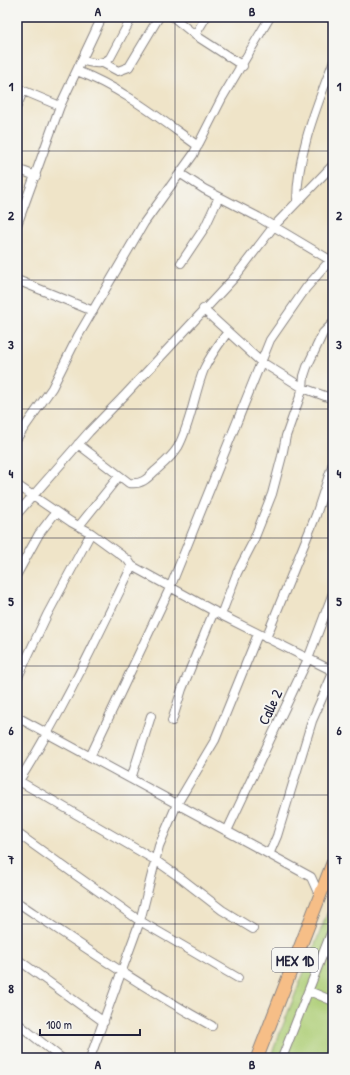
<svg xmlns="http://www.w3.org/2000/svg" width="350" height="1075" font-family="'Patrick Hand',sans-serif">
<style>
.green{fill:#adce76;stroke:#687858}
.lines{fill:none;stroke-linecap:round;stroke-linejoin:round}
.minor-casing{stroke:#888382;stroke-width:10}
.highway-casing{stroke:#888382;stroke-width:14}
.minor{stroke:#fff;stroke-width:8}
.highway{stroke:#f6be87;stroke-width:12}
.grid{fill:none;stroke:#22223b;stroke-width:1;stroke-opacity:0.55}
.labels{text-anchor:middle;dominant-baseline:central;stroke-width:4;stroke-linejoin:round;paint-order:stroke}
.shield{fill:#f6f6f2;stroke:#626272;stroke-width:1}
.shield-label{font-size:14px;font-weight:bold;fill:#22223b}
.street-label{font-size:15px;fill:#22223b;stroke:#f6f6f2}
.neatline{fill:none;stroke:#22223b;stroke-width:1.5}
.grid-label{font-size:13px;text-anchor:middle;font-weight:bold;fill:#22223b}
</style>
<rect width="100%" height="100%" fill="#f6f6f2"/>
<filter id="ink" filterUnits="userSpaceOnUse"><feTurbulence type="fractalNoise" baseFrequency=".025" numOctaves="2"/><feDisplacementMap in="SourceGraphic" scale="8" xChannelSelector="R" yChannelSelector="G"/><feConvolveMatrix kernelMatrix="1 2 1 2 8 2 1 2 1" color-interpolation-filters="sRGB"/></filter>
<filter id="wash" filterUnits="userSpaceOnUse"><feTurbulence type="fractalNoise" baseFrequency=".012" numOctaves="4" result="noise"/><feDisplacementMap in="SourceGraphic" scale="16" xChannelSelector="R" yChannelSelector="G"/><feGaussianBlur stdDeviation="0.9" result="paint"/><feColorMatrix in="noise" values="0 0 0 0 0 0 0 0 0 0 0 0 0 0 0 0 0 1.4 0 .05"/><feComposite in="paint" operator="in"/></filter>
<g filter="url(#wash)">
<rect width="100%" height="100%" fill="#efe4c8"/>
<!-- green -->
<path class="green" d="M333,899v159h-63z"/>
</g>
<g filter="url(#ink)">
<g class="lines">
<defs>
<path id="minor" d="M173,17l22,18 48,31
M195,35l11,-18
M83,61c10,2 18,5 27,-3l22,-41
M103,63l15,8 11,-4 30,-50
M77,71c45,17 82,47 121,75
M17,88l43,18
M17,106l6,-15
M17,169l19,7
M181,174l23,15 54,28 72,43
M297,202c0,-48 19,-94 36,-139
M17,225l43,-119 42,-89
M181,263l24,-36 14,-30
M17,280l76,31
M203,309l57,52 43,27 30,11
M17,438l35,-50 26,-52 66,-113 49,-68 29,-57 48,-81
M78,444l51,39c12,2 18,-4 26,-12 8,-7 17,-14 23,-24 13,-24 16,-53 26,-78 6,-13 15,-25 23,-36
M17,485l54,37 20,11 37,27 4,6 89,49 112,56
M17,514l72,-82 36,-37 110,-118 39,-51 59,-61
M79,526l40,-50
M17,574l22,-40 17,-22
M221,615l16,-42 16,-31 19,-48 10,-38 4,-20 17,-48 1,-12 3,-9 16,-34 10,-10
M266,638l50,-123 17,-52
M17,679l30,-64 44,-82
M17,717l250,136 4,-3 6,-14 35,-115 21,-48
M172,721l10,-32 32,-78
M90,757l80,-169 100,-248 36,-52 27,-31
M131,779l20,-63
M19,781l136,79 27,19 40,31 31,19
M17,784c44,-69 79,-144 115,-218
M227,831l81,-172 25,-66
M17,833l123,88 98,57
M267,853l44,24 9,20
M17,902c64,43 128,87 195,124
M17,959l87,63
M309,991l24,10
M17,1023l44,35
M90,1058l50,-137 19,-75 18,-42 38,-64 43,-106
M282,1058l51,-130"/>
<path id="highway" d="M257,1058l76,-196"/>
</defs>
<!-- minor casing -->
<use href="#minor" class="minor-casing"/>
<!-- highway casing -->
<use href="#highway" class="highway-casing"/>
<!-- minor -->
<use href="#minor" class="minor"/>
<!-- highway -->
<use href="#highway" class="highway"/>
</g>
</g>
<!-- grid -->
<path class="grid" d="M175,17v1041M17,151h316M17,280h316M17,409h316M17,538h316M17,666h316M17,795h316M17,924h316"/>
<g class="labels">
<!-- shield labels -->
<rect class="shield" x="272" y="948" width="46" height="24" rx="3"/>
<g class="shield-label">
<text x="295" y="960">MEX 1D</text>
</g>
<!-- street labels -->
<g class="street-label">
<text transform="translate(270 707) rotate(-65)">Calle 2</text>
</g>
</g>
<!-- margin -->
<rect width="350" height="1075" fill="none" stroke="#f6f6f2" stroke-width="44"/>
<!-- scale -->
<path d="M40 1029v6h100v-6" fill="none" stroke="#22223b" stroke-width="2"/>
<text x="46" y="1029" font-size="12" fill="#22223b" stroke="#f6f6f2" stroke-width="3" paint-order="stroke">100 m</text>
<rect x="22" y="22" width="306" height="1031" class="neatline"/>
<g class="grid-label">
<text x="98" y="16">A</text>
<text x="252" y="16">B</text>
<text x="11" y="91">1</text>
<text x="339" y="91">1</text>
<text x="11" y="220">2</text>
<text x="339" y="220">2</text>
<text x="11" y="349">3</text>
<text x="339" y="349">3</text>
<text x="11" y="478">4</text>
<text x="339" y="478">4</text>
<text x="11" y="606">5</text>
<text x="339" y="606">5</text>
<text x="11" y="735">6</text>
<text x="339" y="735">6</text>
<text x="11" y="864">7</text>
<text x="339" y="864">7</text>
<text x="11" y="993">8</text>
<text x="339" y="993">8</text>
<text x="98" y="1069">A</text>
<text x="252" y="1069">B</text>
</g>
</svg>
